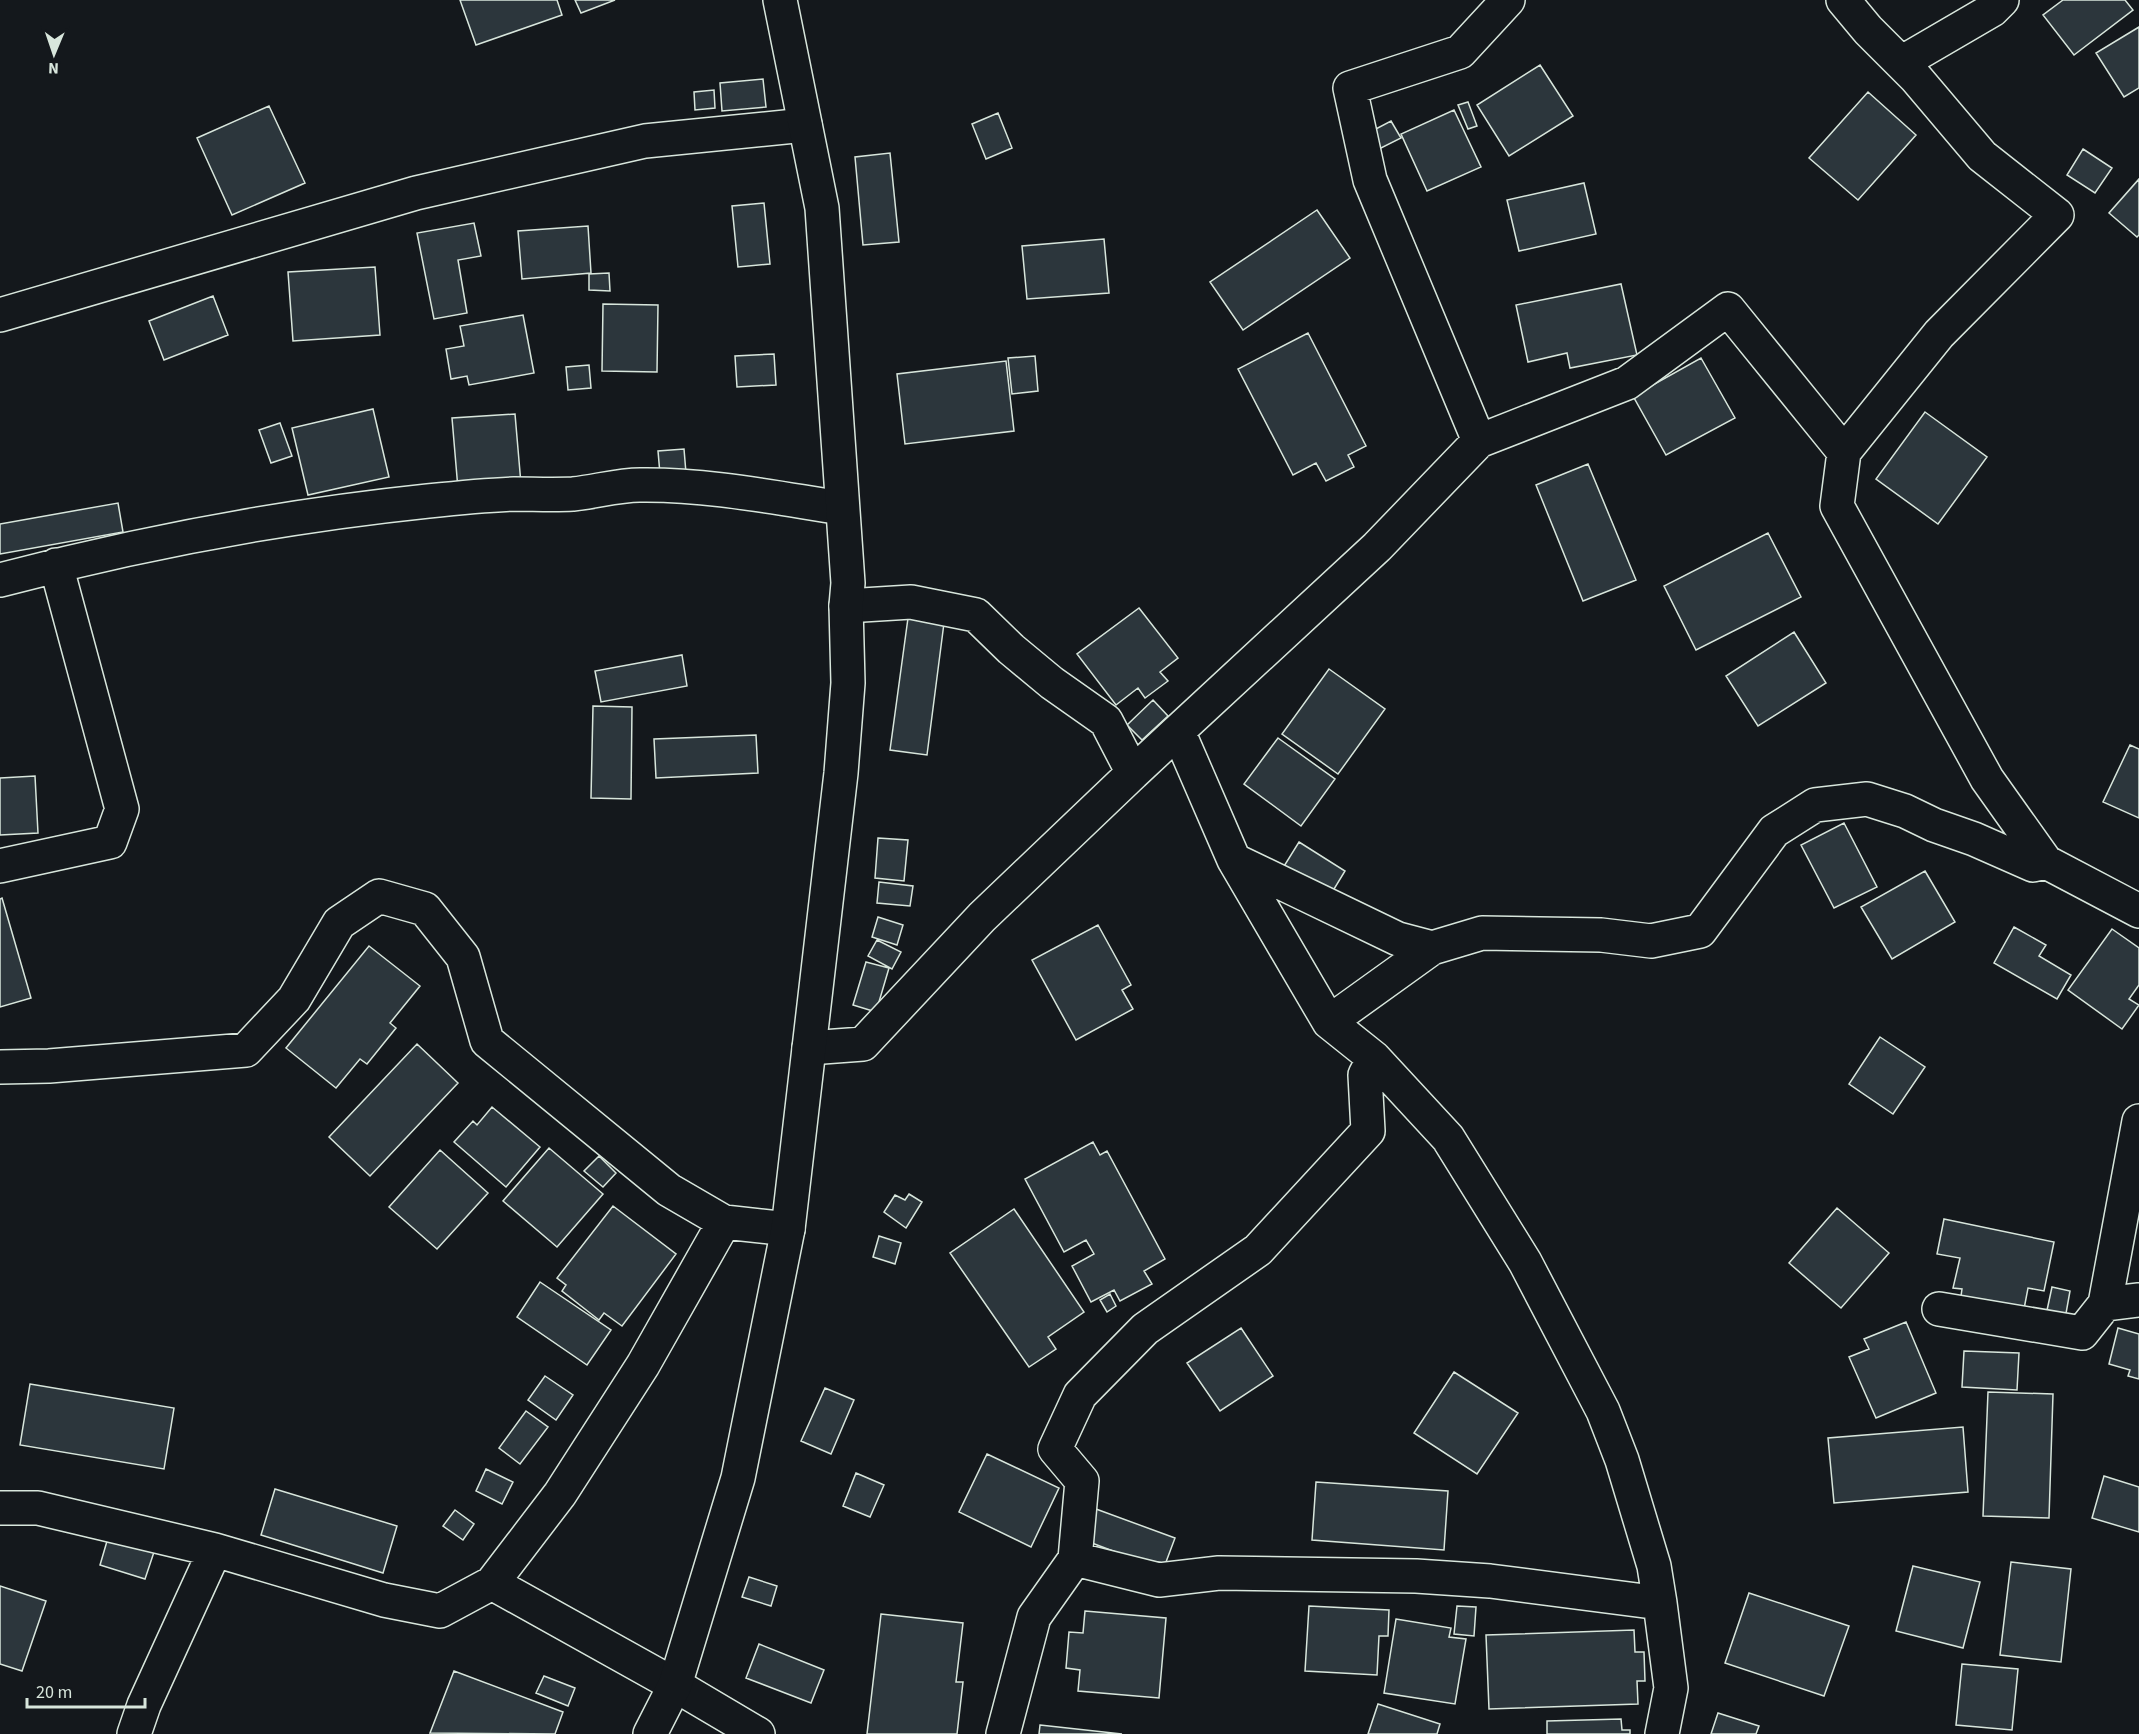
<svg xmlns="http://www.w3.org/2000/svg" width="2139" height="1734" font-family="'Source Sans 3',sans-serif">
<style>
.building{fill:#2c363c;stroke:#d8e6dc;stroke-width:1.5}
.lines{fill:none;stroke-linecap:round;stroke-linejoin:round}
.minor-casing{stroke:#d8e6dc;stroke-width:36}
.tertiary-casing{stroke:#d8e6dc;stroke-width:36}
.minor{stroke:#14181c;stroke-width:33}
.tertiary{stroke:#14181c;stroke-width:33}
</style>
<rect width="100%" height="100%" fill="#14181c"/>
<!-- building -->
<path class="building" d="M460,0h97l5,15 -86,30z
M575,0h40l-34,13z
M2063,0h62l8,10 -59,45 -31,-40z
M2139,27v61l-15,9 -28,-44z
M1540,65l33,51 -64,40 -32,-51z
M763,79l3,28 -44,4 -2,-28z
M714,90l1,18 -20,2 -1,-18z
M1868,92l48,43 -58,65 -49,-42z
M1468,102l9,24 -9,3 -10,-24z
M269,106l36,77 -73,32 -35,-77z
M1454,110l27,57 -54,24 -26,-57z
M998,113l14,35 -26,11 -14,-35z
M1391,121l10,17 -22,11 -9,-17z
M2083,149l29,19 -17,25 -28,-18z
M890,153l9,89 -36,3 -8,-88z
M2139,179v56l-2,2 -28,-24z
M1584,183l12,51 -77,17 -12,-51z
M764,203l6,61 -32,3 -6,-61z
M1317,210l33,48 -107,72 -33,-48z
M474,223l7,33 -23,4 9,53 -33,6 -17,-86z
M588,226l3,47 -69,6 -4,-48z
M1104,239l5,54 -82,6 -5,-53z
M375,267l5,68 -87,6 -5,-69z
M609,273l1,18 -21,-1v-16z
M1621,284l16,71 -67,13 -3,-15 -39,9 -12,-57z
M213,296l15,39 -64,25 -15,-39z
M603,304l55,1 -1,67 -55,-1z
M523,315l11,58 -65,12 -2,-9 -16,3 -5,-30 18,-3 -4,-20z
M1308,333l58,113 -18,9 6,12 -28,14 -10,-18 -23,12 -55,-106z
M774,354l2,31 -39,2 -2,-31z
M1035,356l3,35 -26,3 -4,-36z
M1701,358l34,60 -69,37 -33,-59z
M1006,361l8,70 -109,13 -8,-70z
M589,365l2,23 -23,2 -2,-23z
M373,409l16,68 -81,18 -16,-67z
M1925,412l62,45 -49,67 -62,-45z
M515,414l6,70 -63,5 -6,-71z
M280,423l12,33 -21,7 -12,-33z
M684,449l2,24 -26,1 -2,-23z
M1588,464l48,116 -53,21 -47,-116z
M118,503l5,29 -123,22v-30z
M1768,533l33,64 -105,53 -32,-64z
M1139,608l39,50 -18,14 8,9 -23,17 -7,-10 -22,17 -39,-51z
M908,618l36,5 -17,132 -37,-5z
M1794,632l32,51 -68,43 -32,-50z
M682,655l5,31 -86,16 -6,-31z
M1329,669l56,40 -47,65 -56,-40z
M1153,700l15,16 -26,24 -15,-15z
M593,706l39,1 -1,92 -40,-1z
M756,735l2,38 -102,5 -2,-39z
M1278,738l57,41 -34,47 -57,-42z
M2130,745l9,4v69l-36,-16z
M35,776l3,57 -38,2v-57z
M1844,823l33,64 -43,21 -33,-63z
M878,838l30,2 -4,41 -29,-3z
M1299,842l46,29 -17,28 -47,-28z
M1925,871l30,51 -63,37 -31,-52z
M879,882l34,4 -3,20 -33,-3z
M2,898l29,100 -31,9v-108z
M878,917l25,8 -6,20 -25,-8z
M1098,925l33,60 -9,5 11,19 -57,31 -44,-80z
M2014,927l32,18 -7,11 32,19 -14,24 -63,-36z
M2112,929l27,19v37l-10,14 10,6 -17,24 -54,-39z
M877,940l24,12 -9,17 -24,-13z
M369,946l51,40 -30,37 6,5 -29,36 -7,-5 -24,29 -50,-40z
M866,962l23,6 -13,44 -23,-7z
M1880,1037l45,30 -32,47 -44,-30z
M417,1044l41,39 -88,93 -41,-39z
M492,1107l48,40 -34,40 -52,-45 19,-21 4,4z
M1093,1142l7,13 7,-4 58,108 -21,12 8,13 -32,17 -6,-11 -23,12 -19,-36 22,-12 -8,-14 -22,12 -39,-73z
M549,1148l54,46 -46,53 -54,-46z
M440,1150l48,43 -51,56 -48,-42z
M599,1156l17,17 -13,14 -19,-16z
M909,1194l13,8 -16,26 -22,-16 11,-17 10,5z
M613,1206l63,48 -54,72 -18,-13 -5,7 -37,-29 4,-6 -9,-7z
M1837,1208l52,45 -48,55 -52,-45z
M1014,1209l70,103 -36,25 8,12 -27,18 -79,-114z
M1944,1219l110,23 -10,49 -16,-3 -4,21 -63,-13 1,-7 -9,-1 7,-30 -23,-4z
M879,1236l22,7 -6,21 -22,-7z
M540,1282l71,48 -24,35 -70,-48z
M2052,1287l18,4 -5,28 -19,-4z
M1110,1294l6,12 -9,6 -7,-12z
M1906,1322l30,71 -60,25 -27,-61 20,-8 -5,-10z
M1241,1328l32,48 -53,35 -33,-48z
M2118,1328l21,6v45l-11,-3 2,-6 -21,-6z
M1964,1351l55,2 -2,37 -55,-3z
M1454,1372l64,41 -41,61 -63,-41z
M545,1376l28,19 -17,25 -28,-20z
M30,1384l144,24 -10,61 -144,-24z
M825,1388l29,12 -23,54 -30,-13z
M1988,1392l65,2 -4,124 -66,-2z
M526,1411l22,16 -28,37 -21,-16z
M1963,1427l5,65 -134,11 -6,-65z
M987,1454l72,34 -28,59 -72,-35z
M486,1469l27,13 -11,22 -26,-13z
M856,1473l28,12 -14,32 -27,-11z
M2104,1476l35,11v45l-47,-14z
M1316,1482l132,9 -4,59 -132,-10z
M275,1489l122,37 -14,47 -122,-38z
M1096,1509l79,29 -12,32 -79,-30z
M455,1510l19,14 -11,16 -20,-14z
M110,1531l46,15 -11,33 -45,-14z
M2011,1562l60,7 -10,93 -61,-7z
M1913,1566l67,16 -17,66 -67,-17z
M749,1577l28,9 -6,20 -29,-9z
M0,1586l46,15 -24,70 -22,-7z
M1749,1593l100,33 -25,70 -99,-33z
M1309,1606l80,4 -1,26h-9l-2,39 -72,-4z
M1457,1606l19,1 -2,29 -20,-2z
M1085,1611l81,7 -7,80 -81,-7 2,-21 -14,-2 3,-36 14,1z
M881,1614l82,9 -7,59h7l-6,52h-90z
M1396,1619l55,9 -2,9 17,2 -11,65 -71,-11z
M1634,1630l1,22h9l1,29h-8l1,23 -149,5 -3,-74z
M759,1644l65,26 -13,33 -65,-25z
M1962,1664l56,5 -6,61 -56,-5z
M454,1671l109,41 -8,22 -125,-1z
M544,1676l31,12 -7,18 -32,-13z
M1378,1704l62,20 -3,10h-69z
M1718,1713l41,13 -3,8h-45z
M1621,1719l1,11h8v4h-83v-13z
M1040,1725l82,9h-83z"/>
<g class="lines">
<defs>
<path id="minor" d="M1901,63l91,-53 10,-10
M0,315l416,-122 229,-52 160,-16
M1479,441l148,-58 101,-74 116,143 95,-118 118,-119 -75,-59 -66,-78 -48,-48 -25,-30
M1844,452l-7,54 150,273 59,83
M0,580c140,-37 284,-64 428,-79 28,-3 57,-6 86,-7 19,0 39,1 59,0 22,-2 44,-9 67,-9 68,-1 136,13 202,23
M846,606l65,-4 65,13 35,34 41,34 54,38 27,52 45,-42 56,129 164,79 34,9 50,-15 119,2 50,6 49,-10 74,-100 41,-26 52,-6 38,12 29,14 40,14 59,26 13,-3 93,49
M1178,731l199,-184 102,-106 -109,-261 -20,-92 110,-36 48,-52
M1234,860l95,162
M0,866l110,-24 12,-33 -66,-244
M809,1048l54,-4 119,-127 151,-144
M0,1067l49,-1 197,-16 48,-51 45,-76 40,-27 46,13 38,48 24,84 182,149 55,32 64,7
M2105,1304l34,-183
M1939,1309l143,24 23,-29 34,-4
M0,1508h38l177,42 169,50 56,11 52,-28 68,-89 83,-129 81,-143
M1075,1559l7,-78 -27,-32 25,-54 65,-66 113,-79 110,-119 -3,-56 9,-17
M492,1583l183,102 83,49
M1660,1603l11,85 -9,46
M134,1734l10,-29 71,-155
M1003,1734l31,-117 41,-58 84,21 60,-7 197,3 74,5 170,22 -6,-37 -32,-106 -19,-49 -78,-149 -77,-124 -74,-80 -45,-36 103,-74"/>
<path id="tertiary" d="M650,1734l25,-49 63,-207 50,-249 53,-456 7,-90 -2,-77 2,-23 -26,-375 -42,-208"/>
</defs>
<!-- minor casing -->
<use href="#minor" class="minor-casing"/>
<!-- tertiary casing -->
<use href="#tertiary" class="tertiary-casing"/>
<!-- minor -->
<use href="#minor" class="minor"/>
<!-- tertiary -->
<use href="#tertiary" class="tertiary"/>
</g>
<!-- north arrow -->
<g transform="translate(54 54) rotate(182)" stroke="#14181c" stroke-width="4.5" paint-order="stroke">
<path d="M0-4.5L10 22L0 15L-10 22Z" fill="#d8e6dc"/>
<text y="-9" font-size="16" font-weight="bold" text-anchor="middle" fill="#d8e6dc">N</text>
</g>
<!-- scale -->
<path d="M27 1698v9h118v-9" fill="none" stroke="#d8e6dc" stroke-width="3"/>
<text x="36" y="1698" font-size="18" fill="#d8e6dc" stroke="#14181c" stroke-width="4.5" paint-order="stroke">20 m</text>
</svg>
